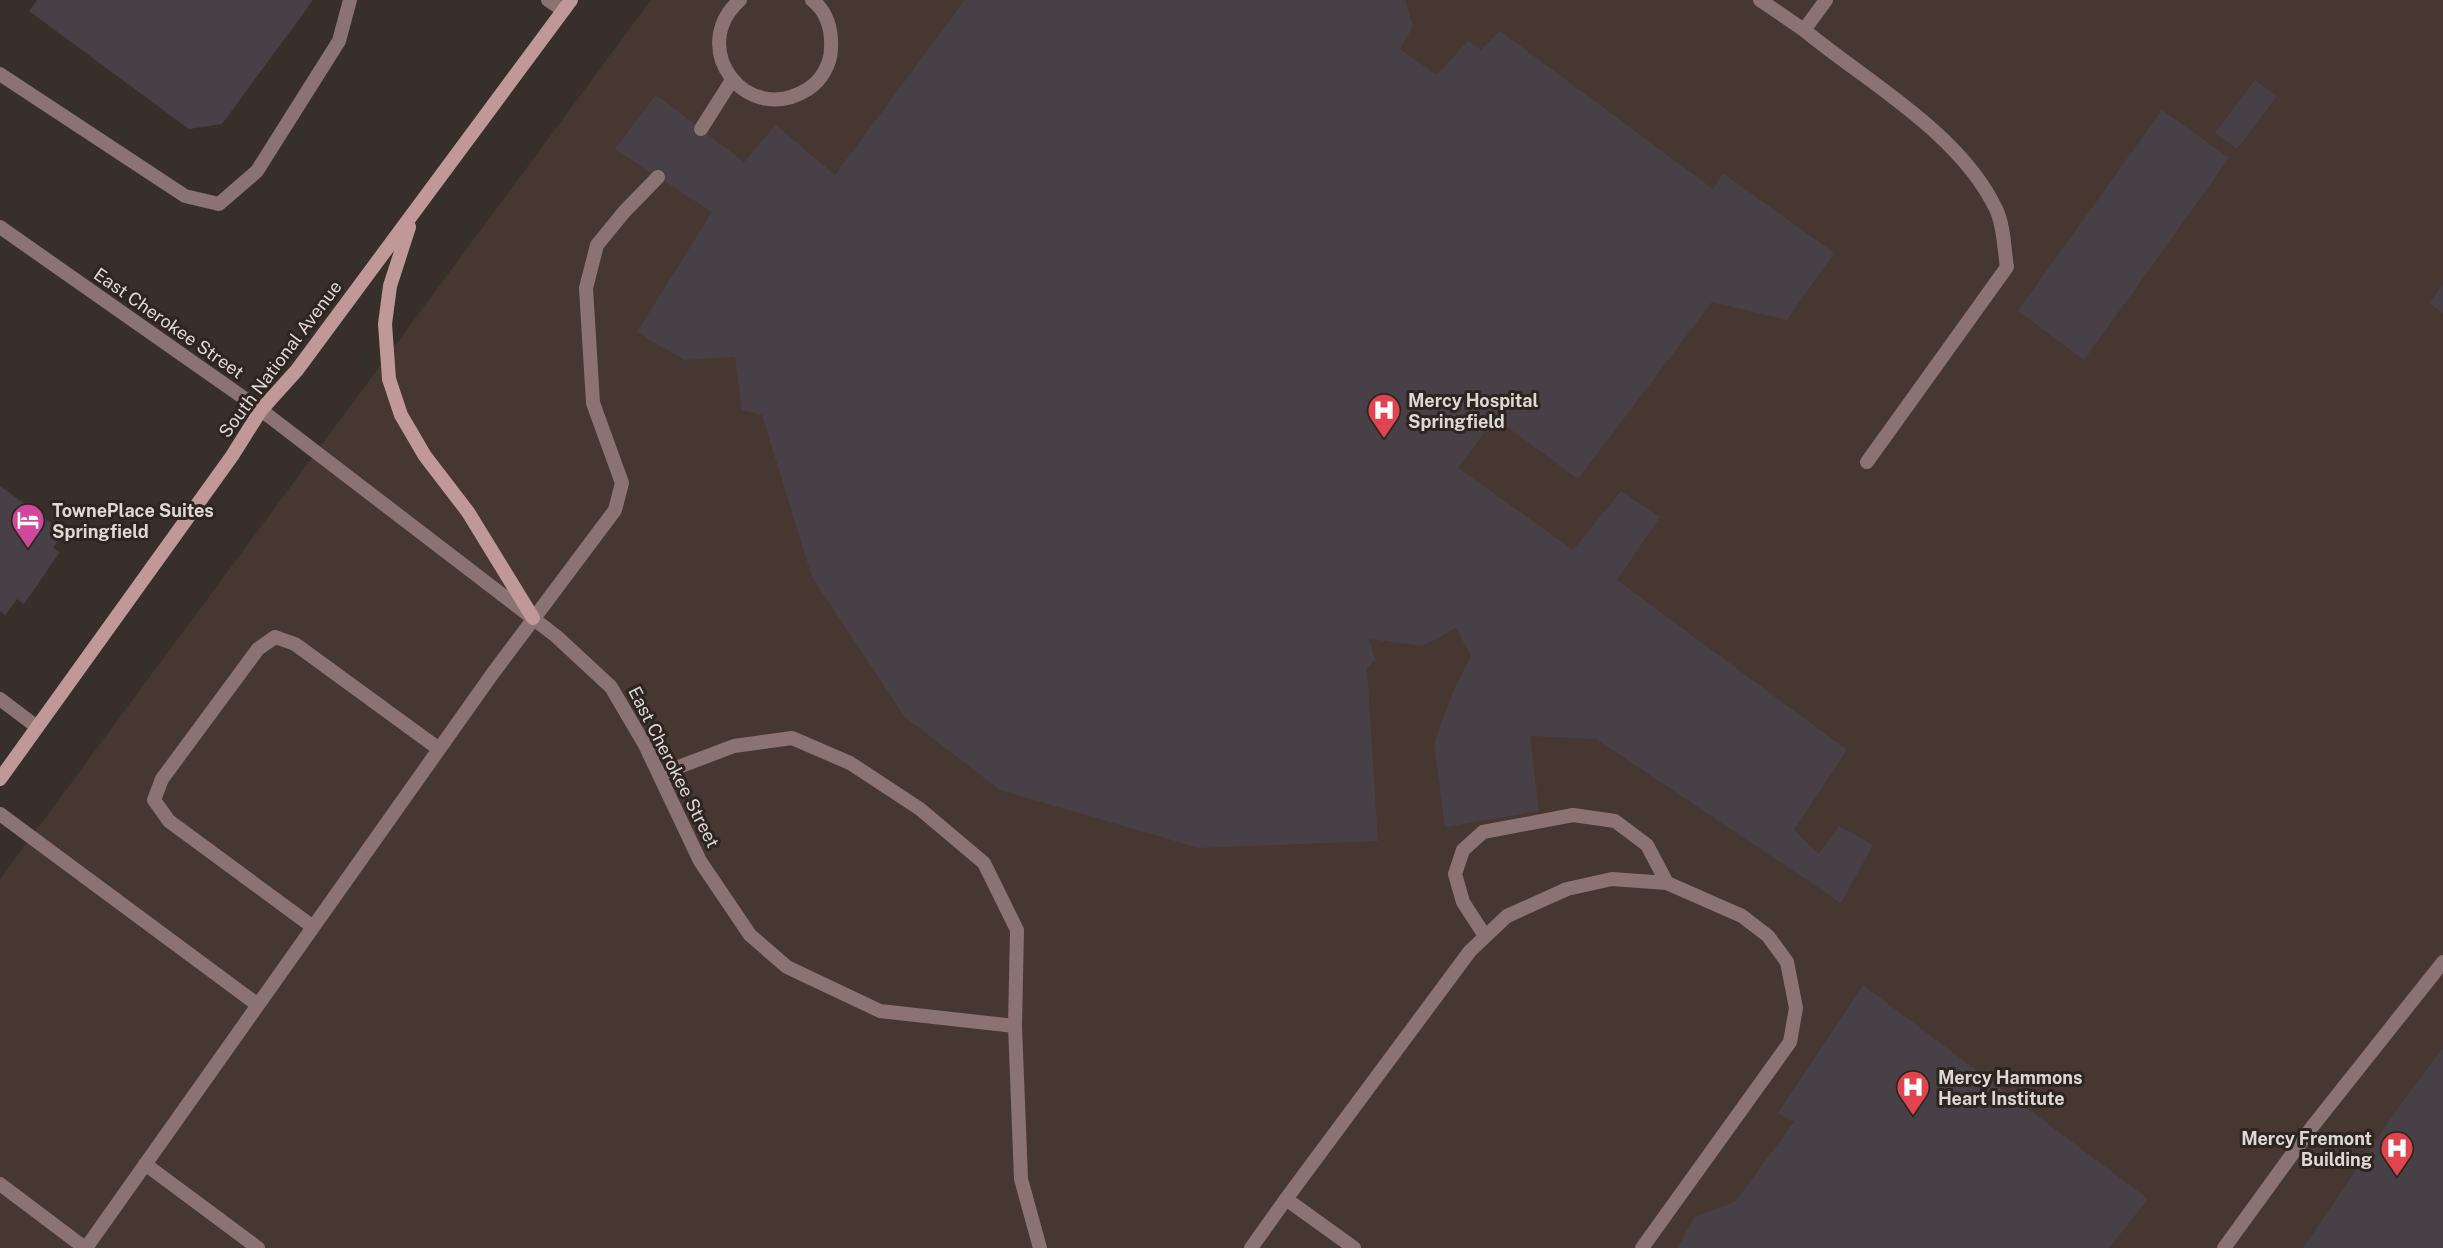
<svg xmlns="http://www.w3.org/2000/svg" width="2443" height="1248" font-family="'Public Sans',sans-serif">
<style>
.built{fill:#463830}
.building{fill:#484047}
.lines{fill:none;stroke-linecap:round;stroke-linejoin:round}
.lane{stroke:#8b7372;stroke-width:14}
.street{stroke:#8b7372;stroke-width:14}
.secondary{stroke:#bf9897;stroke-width:14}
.labels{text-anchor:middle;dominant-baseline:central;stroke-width:6;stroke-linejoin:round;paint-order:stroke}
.street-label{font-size:18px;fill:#ded8d5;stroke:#2d2520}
.poi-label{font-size:18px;font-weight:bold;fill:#ded8d5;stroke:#2d2520;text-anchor:start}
</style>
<rect width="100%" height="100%" fill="#372f2a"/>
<!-- built -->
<path class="built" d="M651,0h1792v1248h-2443v-369z"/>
<!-- building -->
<path class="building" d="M37,0h276l-91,124 -33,5 -160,-118z
M965,0h440l8,26 -13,23 37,26 31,-34 13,9 19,-19 213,158 10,-16 111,80 -47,67 -75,-18 -134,177 -83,-61 -37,50 115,82 48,-59 39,26 -43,63 230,170 -53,80 25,24 20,-28 34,19 -32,58 -245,-164 -66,-3 9,75 -94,16 -11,-83 18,-50 19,-38 -15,-28 -33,18 -54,-7 6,21 -8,9 11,172 -179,7 -199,-58 -95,-73 -93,-140 -50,-162 -20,-5 -7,-53 -51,3 -47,-28 75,-120 -97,-63 41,-54 88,67 32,-37 59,50z
M2255,80l22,16 -40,53 -22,-16z
M2162,110l67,48 -145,202 -66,-49z
M2443,284v29l-14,-10z
M0,486l64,46 -11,16 7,4 -36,52 -7,-5 -12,16 -5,-4z
M1863,985l285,214 -39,49h-431l16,-31 41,-15 59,-80 -16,-9z
M2443,1048v200h-140l95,-140z"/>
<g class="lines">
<!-- lane -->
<path class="lane" d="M740,0c-54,48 7,128 68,89 13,-8 23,-25 23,-41 1,-18 -4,-37 -19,-48
M1760,0l44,30
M1826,0l-22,30c63,52 156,103 192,179 8,16 8,40 11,58l-140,195
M0,74l185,122 34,8 38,-33 82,-130 11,-41
M701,129l31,-49
M0,699l37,28
M660,774l74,-28 58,-8 58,25 70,46 64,54 33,67 -2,96
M0,814l258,191
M313,927l-144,-106 -15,-21 8,-21 96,-130 17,-12 20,7 144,105
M1485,936l-22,-34 -8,-28 8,-24 20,-18 90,-17 42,6 32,24 20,38
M145,1164l113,84
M0,1184l85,64
M1286,1199l184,-248 37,-35 60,-27 45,-10 55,4 75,33 26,20 19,26 9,46 -6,34 -148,206
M86,1248l407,-575 122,-163 7,-27 -29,-80 -7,-115 11,-43 27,-33 34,-35"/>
<!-- street -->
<path class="street" d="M548,0l15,10
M0,227l261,183 295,226 55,51 34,58 55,116 50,74 37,32 93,44 135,15 6,153 19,69
M1251,1248l35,-49 68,49
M2224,1248l88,-121 131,-165"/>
<!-- secondary -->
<path class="secondary" d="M409,227l-19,59 -5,38 4,55 12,36 24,41 43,56 65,106
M0,779l232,-323 29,-46 36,-40 274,-370"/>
</g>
<!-- icons -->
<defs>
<symbol id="hospital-pin" viewBox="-11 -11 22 30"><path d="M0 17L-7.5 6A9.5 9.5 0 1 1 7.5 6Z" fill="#e0444e" stroke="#2d2520"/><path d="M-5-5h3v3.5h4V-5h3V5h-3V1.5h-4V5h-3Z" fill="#fff"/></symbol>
<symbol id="hotel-pin" viewBox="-11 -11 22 30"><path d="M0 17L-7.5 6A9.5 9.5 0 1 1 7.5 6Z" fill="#d1479c" stroke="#2d2520"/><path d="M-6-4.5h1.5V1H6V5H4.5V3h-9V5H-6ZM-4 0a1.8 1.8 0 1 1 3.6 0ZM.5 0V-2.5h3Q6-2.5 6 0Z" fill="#fff"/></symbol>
</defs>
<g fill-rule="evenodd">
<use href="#hospital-pin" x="1365" y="391" width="38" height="52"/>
<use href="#hotel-pin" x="9" y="501" width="38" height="52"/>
<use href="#hospital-pin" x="1894" y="1068" width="38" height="52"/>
<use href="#hospital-pin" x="2378" y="1129" width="38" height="52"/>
</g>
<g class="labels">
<!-- street labels -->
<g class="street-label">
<text transform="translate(169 323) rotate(35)">East Cherokee Street</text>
<text transform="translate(280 359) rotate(-53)">South National Avenue</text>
<text transform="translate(674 767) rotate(63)">East Cherokee Street</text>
</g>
<!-- poi labels -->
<g class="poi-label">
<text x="1408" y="400">Mercy Hospital<tspan x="1408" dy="21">Springfield</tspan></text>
<text x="52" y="510">TownePlace Suites<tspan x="52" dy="21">Springfield</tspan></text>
<text x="1938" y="1077">Mercy Hammons<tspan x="1938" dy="21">Heart Institute</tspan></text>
<text x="2372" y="1138" text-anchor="end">Mercy Fremont<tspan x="2372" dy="21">Building</tspan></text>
</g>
</g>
</svg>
